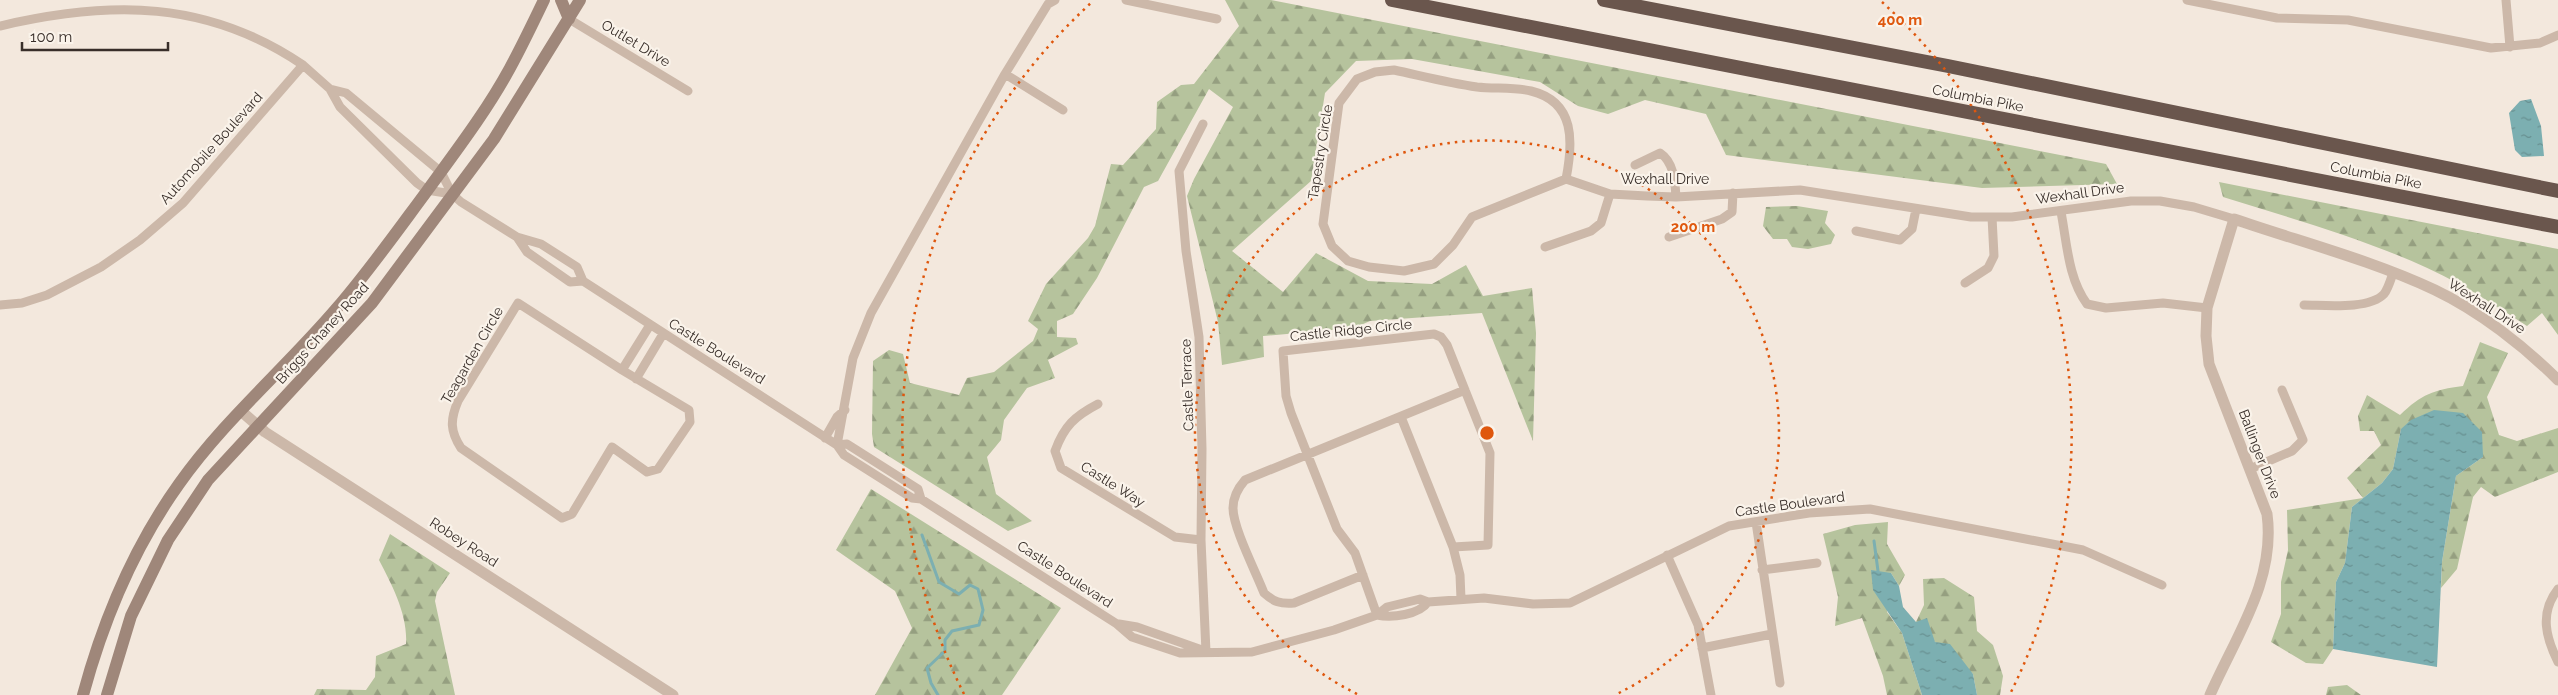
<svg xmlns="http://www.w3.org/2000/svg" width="2558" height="695" font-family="Raleway,sans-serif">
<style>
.forest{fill:url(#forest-firs)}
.water{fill:url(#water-ripples)}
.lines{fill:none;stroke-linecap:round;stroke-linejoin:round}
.stream{stroke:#7cafb1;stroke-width:3}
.minor{stroke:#ccb8a9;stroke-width:9}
.tertiary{stroke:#ccb8a9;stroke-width:11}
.secondary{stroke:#9f877a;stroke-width:12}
.trunk{stroke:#6a564d;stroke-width:14}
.ring{fill:none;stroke:#df570d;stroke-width:2.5;stroke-dasharray:2.5 5}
.labels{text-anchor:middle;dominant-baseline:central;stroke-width:4.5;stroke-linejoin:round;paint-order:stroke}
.street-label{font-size:14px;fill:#382e29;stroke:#faf3ea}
.centre{fill:#df570d;stroke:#faf3ea;stroke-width:2.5}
.ring-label{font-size:15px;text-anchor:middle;font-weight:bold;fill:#df570d;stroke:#faf3ea;stroke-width:4.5;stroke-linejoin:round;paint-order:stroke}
</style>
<defs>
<pattern id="forest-firs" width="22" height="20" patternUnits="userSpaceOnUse" patternTransform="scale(1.25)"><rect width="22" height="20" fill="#b6c39d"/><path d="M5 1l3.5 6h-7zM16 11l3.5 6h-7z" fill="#959f80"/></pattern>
<pattern id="water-ripples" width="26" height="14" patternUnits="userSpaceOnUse" patternTransform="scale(1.25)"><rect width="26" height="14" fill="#7cafb1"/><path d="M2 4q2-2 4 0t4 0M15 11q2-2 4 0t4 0" fill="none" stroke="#678f90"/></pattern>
</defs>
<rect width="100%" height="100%" fill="#f3e8dd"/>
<!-- forest -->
<path class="forest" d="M1225,0h46l835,164 11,20 -135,4 -256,-33 -20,-41 -61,-14 -37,14 -30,-8 -38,-24 -128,-23 -56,2 -31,32 -14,88 -79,70 51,41 33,-39 52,28 64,3 34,-19 17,31 49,-8 4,45 -3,108 -51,-128 -112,8 -16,7 -91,8 1,21 -42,8 -4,-43 -31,-126 7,-17 39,-72 -24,-18 -51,92 -14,6 -47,91 -24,36 -16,7v16l19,1 2,6 -30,16 7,18 -28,10 -23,32 -3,20 -14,17 9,37 36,27 -24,10 -134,-84 -2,-13 1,-73 16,-11 14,4 7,29 49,12 8,-17 27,-6 39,-31 5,-12 -10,-8 18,-37 42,-46 7,-12 16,-62 12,1 33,-36 1,-27 24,-17 13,-1 45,-58z
M2219,182l339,67v86l-16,-22 -15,13c-22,-14 -44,-29 -68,-42 -74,-40 -156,-62 -236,-87z
M1797,206l31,5 -3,12 10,12 -4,9 -23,5 -16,-2 -5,-8h-14l-10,-13 3,-19z
M2480,342l28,11 -21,44 12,38 18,6 41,-13v44l-63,25 -14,-10 -8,10 -16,72 -16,19 1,-26 14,-86 27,-19 -82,-28 -8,40 -11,14 -30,24 -7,56 -9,19 -3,67 -10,15 -17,-1 -35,-21 10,-28v-32l7,-32 -1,-40 76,-12 -16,-20 34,-33 -7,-14h-14l-2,-15 9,-21 33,20c22,-21 33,-25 63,-29z
M871,489l190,119 -59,87h-127l37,-67 -17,-37 -59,-41z
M1888,522l-1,22 18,31 -6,11 -8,-13 -4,39 15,21 20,62h-35l-4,-19 -21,-58 -27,8 3,-29 -15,-63 32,-9z
M390,534l60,39 -13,19 -2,9 20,94h-141l3,-6 49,1 9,-13 1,-21 30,-12c2,-29 -14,-59 -27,-84z
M1944,578l30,19 3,34 16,14 10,31 -3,19h-23l-4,-21 -38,-32 -19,-20 8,-17 -1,-26z
M2347,685l14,10h-35l2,-8z"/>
<!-- water -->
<path class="water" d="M2531,99l10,27 3,30 -22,1 -7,-7 -6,-37 11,-12z
M2434,410l29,3 19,19 1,25 -27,19 -14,86 -5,105 -104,-18 3,-67 9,-19 7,-56 30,-24 11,-14 8,-40 10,-9z
M1871,570l20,3 8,13 4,21 13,15 11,-4 8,24 15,2 23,30 4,21h-55l-20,-62 -29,-43z"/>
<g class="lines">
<!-- stream -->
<path class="stream" d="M922,535l17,47 20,12 11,-9 8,4 5,21 -4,15 -27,6 -7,9v11l-18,17 4,15 7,12
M1874,541l4,30"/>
<!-- minor -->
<path class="minor" d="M1126,0l91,19
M2187,0l90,18 71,2 143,28 49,-5 18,-8
M2506,0l4,47
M569,19l119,72
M0,26c111,-26 207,-26 303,39l-120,138 -43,37 -39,27 -54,28 -25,8 -22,2
M303,65l27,24 10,18 77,76 10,7 25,4
M1394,70c28,6 55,13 83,17 17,2 37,0 54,4 45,11 42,52 35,88l-94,38 -19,28 -19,19 -30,7 -35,-4 -21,-6 -16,-15 -9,-22 16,-121 18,-24 18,-7z
M1005,74l58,36
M330,89l16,4 95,79 11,22 9,8 56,35 24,7 36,23 6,14 254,164 7,10 68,43 9,1 196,125 15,13 48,16 72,-1 82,-22 43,-15 10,-8 33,-8 8,3 56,-4 49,6 37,-1 159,-77 80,-13 61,-4 213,41 79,35
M1203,124l-24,47 7,80 13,86 3,112 -1,91 5,112
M1635,165l25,-12c14,9 15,29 16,44
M1566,179l44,15 37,2 29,1 124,-7 171,27h41l119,-16h29l34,6 40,12
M2061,212c6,31 7,66 26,92l19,4 57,-5 44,5
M1856,231l44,9 12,-11 4,-20
M517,237l10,15 43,30 13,-1
M1669,237l53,-18 10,-7 1,-19
M1545,247l46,-16 10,-8 9,-29
M1965,283l23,-15 6,-12 -2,-39
M518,303l104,67 67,40 1,12 -32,47 -11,3 -35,-25 -40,67 -10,4 -101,-70c-11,-17 -11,-28 -3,-47z
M2304,305c20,0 65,5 80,-11 4,-5 7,-15 9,-21
M622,370l28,-45
M636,379l27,-45
M1098,404c-23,12 -34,22 -43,47l6,17 114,69 26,3
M1401,417l52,130
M825,438l12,-21 8,-7
M837,445l16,-87 18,-45 134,-239 43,-70 7,-4
M837,445l10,-1 71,45 3,10
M2250,469l42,-18 11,-11 -21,-50
M1756,522l24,161
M1667,555l31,70 13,70
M1762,570l55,-7
M1363,575l-69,28c-14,1 -20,-1 -30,-10 -8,-21 -31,-65 -31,-85 0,-11 5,-20 12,-28l220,-90
M2558,589c-19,24 -12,49 0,73
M1377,615l-22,-62 -18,-24 -46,-116 -5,-17 -3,-45 151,-17 7,3 6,8 43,108 -2,92 -35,2 7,28 1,24
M1377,615c15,3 42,0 51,-13
M1119,624l18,3 65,23
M1702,648l70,-14"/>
<!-- tertiary -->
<path class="tertiary" d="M241,411l24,21 408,263
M2210,695c26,-59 66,-115 57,-181l-58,-150 -3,-28 1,-28 27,-89c67,23 137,41 201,71 44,21 89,56 123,90"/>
<!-- secondary -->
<path class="secondary" d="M561,0l8,19
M83,695c20,-74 51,-148 96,-211 45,-64 107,-116 158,-176 32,-37 61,-78 90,-117 29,-40 59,-79 83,-123 12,-22 23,-45 34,-68
M107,695l24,-79 37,-76 40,-60 164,-177 122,-164 86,-139"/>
<!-- trunk -->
<path class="trunk" d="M1392,0l1166,227
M1604,0l344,66 610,125"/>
</g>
<!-- distance rings -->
<g class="ring">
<path d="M1357 694A292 292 0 1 1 1617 694"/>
<path d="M964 694A584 584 0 0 1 1092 2M1882 2A584 584 0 0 1 2010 694"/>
</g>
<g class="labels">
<!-- street labels -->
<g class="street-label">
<text transform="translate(636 43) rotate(31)">Outlet Drive</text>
<text transform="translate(1978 98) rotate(11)">Columbia Pike</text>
<text transform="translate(211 148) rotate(-48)">Automobile Boulevard</text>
<text transform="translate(1320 152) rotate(-81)">Tapestry Circle</text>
<text transform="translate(2376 175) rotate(11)">Columbia Pike</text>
<text x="1665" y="179">Wexhall Drive</text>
<text transform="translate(2080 193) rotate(-8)">Wexhall Drive</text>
<text transform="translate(2487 306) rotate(33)">Wexhall Drive</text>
<text transform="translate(1351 330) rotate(-6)">Castle Ridge Circle</text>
<text transform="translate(322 333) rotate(-48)">Briggs Chaney Road</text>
<text transform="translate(717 351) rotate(32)">Castle Boulevard</text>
<text transform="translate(472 355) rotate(-60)">Teagarden Circle</text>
<text transform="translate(1187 385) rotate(-92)">Castle Terrace</text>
<text transform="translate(2260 454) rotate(69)">Ballinger Drive</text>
<text transform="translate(1113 484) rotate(32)">Castle Way</text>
<text transform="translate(1790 504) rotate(-8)">Castle Boulevard</text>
<text transform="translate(464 542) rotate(33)">Robey Road</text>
<text transform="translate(1065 574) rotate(33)">Castle Boulevard</text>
</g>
</g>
<circle cx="1487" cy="433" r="8" class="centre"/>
<g class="ring-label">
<text x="1900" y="25">400 m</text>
<text x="1693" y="232">200 m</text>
</g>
<!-- scale -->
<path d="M22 42v8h146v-8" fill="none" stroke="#382e29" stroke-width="2.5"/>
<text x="30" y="42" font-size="15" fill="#382e29" stroke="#faf3ea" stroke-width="4" paint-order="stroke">100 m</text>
</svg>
